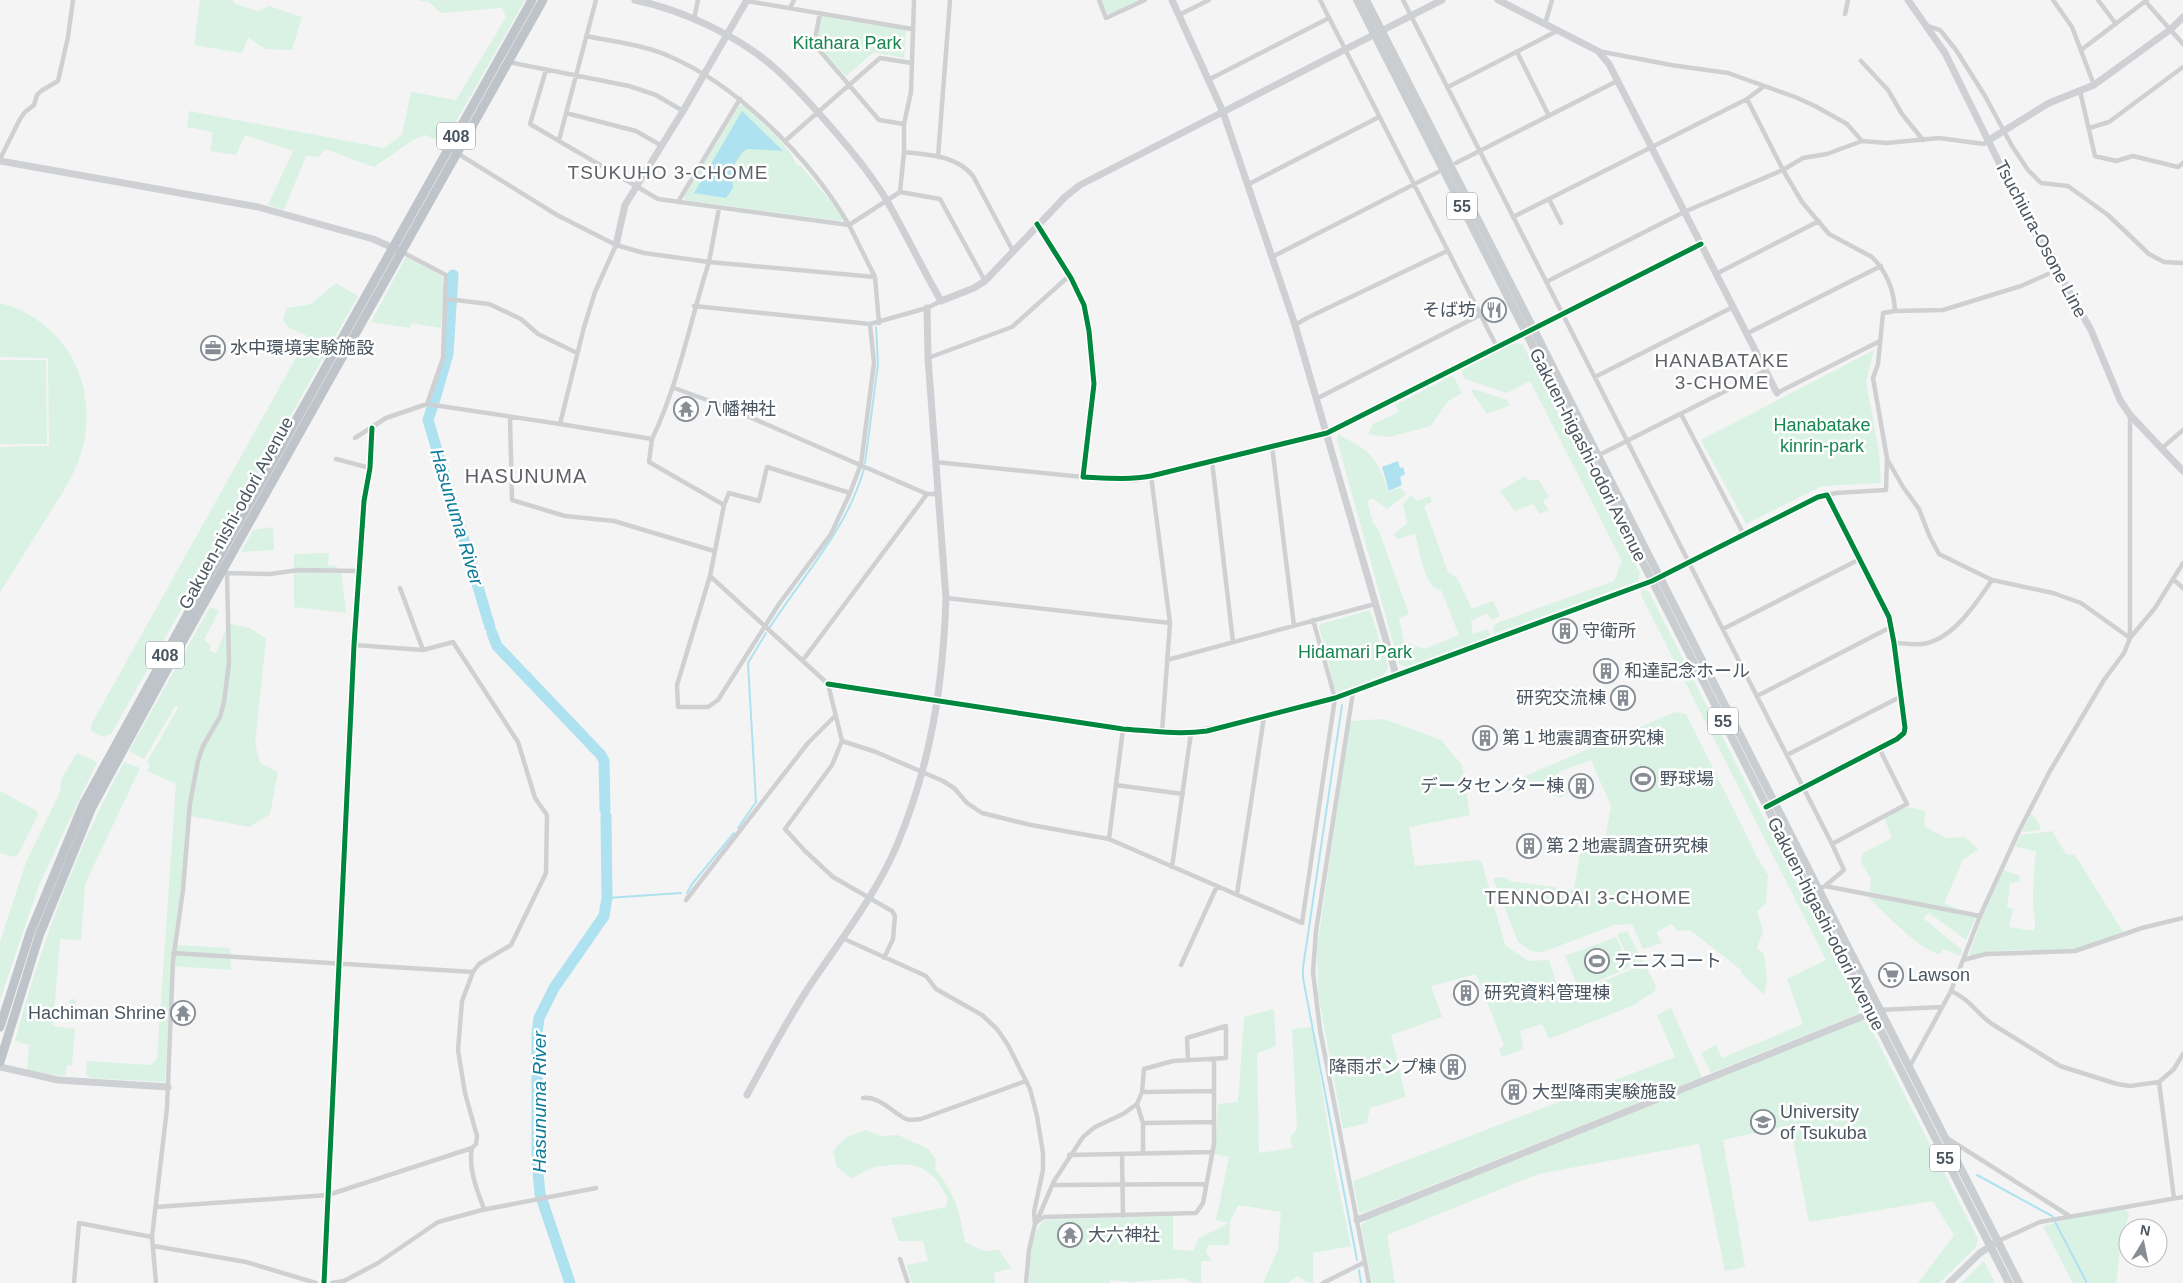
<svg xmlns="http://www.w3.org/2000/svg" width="2183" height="1283" font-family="Arial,'Noto Sans JP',sans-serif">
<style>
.green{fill:#d9f2e3}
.water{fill:#aee2f0}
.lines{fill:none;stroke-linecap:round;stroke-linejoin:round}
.stream{stroke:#aee2f0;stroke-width:2}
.river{stroke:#aee2f0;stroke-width:11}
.street{stroke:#ced0d2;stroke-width:4.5}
.secondary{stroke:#ced0d4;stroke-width:7}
.primary{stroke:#caced1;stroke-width:8}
.highway{stroke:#bec4c9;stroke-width:9}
.cycleway-casing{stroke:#fff;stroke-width:8}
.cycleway{stroke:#00873e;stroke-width:5}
.labels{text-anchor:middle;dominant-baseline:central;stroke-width:5;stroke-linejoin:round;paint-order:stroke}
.shield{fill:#fff;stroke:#808990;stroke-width:1}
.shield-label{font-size:16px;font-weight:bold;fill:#4a5661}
.park-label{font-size:18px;fill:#17864f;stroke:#fff}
.street-label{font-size:18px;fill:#4a5661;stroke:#fff}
.poi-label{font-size:18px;fill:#4a5661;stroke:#fff;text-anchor:start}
.neighbourhood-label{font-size:19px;letter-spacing:1px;fill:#5f6368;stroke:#fff}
.water-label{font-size:19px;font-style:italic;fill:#0c7c9b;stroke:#fff}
.quarter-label{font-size:20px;letter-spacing:1px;fill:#5f6368;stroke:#fff}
</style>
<rect width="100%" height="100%" fill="#f4f4f4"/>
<!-- green -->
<path class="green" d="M200,0h32l3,4 23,7 11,-5 33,11 -10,33 -27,-1 -17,-12 -6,16 -48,-8z
M417,0h108l-81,143 -19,-8 -12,5 -39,27 -49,-18 -7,8 -12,-1 -22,54 -16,-5 25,-54 -48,-16 -9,20 -26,-4 3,-19 -26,-5 2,-16 195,37 18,-13 9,-43 45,8 50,-83 -4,-9 -61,5 -12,-11z
M1101,0h39l-31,14 -2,-1z
M818,15l88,14 -2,29 -30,-6 -28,24 -33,-36z
M743,105c13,12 49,43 53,59l5,2 30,36 12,17 -3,2 -155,-21 -1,-3 55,-91z
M406,257l36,19 2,13 -3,39 -30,-5 -1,5 -39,-6z
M336,283l22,13 -247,438 -8,3 -12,-6v-6l215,-385v-5l-17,-7 -6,-8 4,-12 24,-4z
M0,303c73,19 105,96 76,164 -8,18 -19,34 -29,50 -16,25 -31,50 -47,75v-145l49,-1 -1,-88 -48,-1z
M1514,343l9,2 117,228 -2,8 -144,53 -1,-7 4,-4 117,-42 8,-20 -92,-180 -23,12 -42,-14 -4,-8z
M1874,350l-8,32 13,70 2,31 -59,3 -76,38 -45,-84z
M0,360h46l1,84h-47z
M1453,375l9,18 -15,9 -16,24 -42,11 -21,-3 5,-10 26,-12 -4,-7z
M1474,389l33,11 3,5 -23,9 -16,-23z
M1338,434c36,20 36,19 51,58l11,-5 6,7 -19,15 -15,-11 -5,3 6,22 6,8 30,83 -10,5 5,23 21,7 34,-14 -18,-45c-17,-1 -22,-42 -26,-56l-18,5 -3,-5 13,-10 -4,-20 8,-9 5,6 14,-5 2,6 -8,4 24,66 9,6 15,31 21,-8 7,15 -9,4 -4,-7 -16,8 2,13 15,-5 2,7 -84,31 -7,-3 -62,-224z
M1525,476l4,4h10l10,17 -6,4 6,9 -9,4 -7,-10 -18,7 -15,-20z
M273,527l1,23 -33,2 12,-22z
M329,553l-1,13 5,-1 8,4 5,44 -52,-6v-53z
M1642,589l7,3 210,414 -1,8 -147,59 -10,-20 15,-8 6,13 81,-34 -16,-45 39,-19 -185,-365z
M210,607l9,4 -15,29 7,6 -2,4 7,3 12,-28 3,-1 19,4 16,11 -11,105 5,19 18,9 -8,42 -21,13 -58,-11 -18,129 57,3 1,22 -60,-4 -6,116 -75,-4 -4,-4 1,-13 63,4 7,-6 19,-275 -29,-13 3,-7 -3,-2 31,-54 -2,-3 -32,54 -15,-8z
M1370,610l18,57 -4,8 -46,17 -3,-3 -16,-62 2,-3z
M1675,712l11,2 73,147 9,14 -2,28 -9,8 6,20 -6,17 7,6 3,25 -3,16 -23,-22v-3l-51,-40 -12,1 -6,-7 -16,8 6,11 -19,6 -11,-25 -18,1 -71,27 -12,-1 -13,-9 -25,-64 11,-1 6,4 64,9 8,-48 22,4 7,-40 -20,-46 -32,12 9,21 -8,5 -11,-5 -8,-9 -10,4 -33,4 -1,-4z
M1384,719l57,21 21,25 8,50 -61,12 6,39 63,-6 4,3 23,82 23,16 21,-1 12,38 72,-29 -16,-35 10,-3 29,55 -1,5 -23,15 -83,33 -7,-15 -22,7 3,18 -21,8 -3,-7 5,-5 -28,-71 -45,12 11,31 -51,18 15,62 -36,11 -3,15 -24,6 -25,-136 -1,-44 33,-228z
M77,753l20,9 -58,123 -39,115v-58l26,-80 34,-70 2,-14z
M124,762l16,6 -55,116 -4,56 -21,-1 -7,87 22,3 -3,36h-5l-2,10 -3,1 -35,-6 2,-25 -14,-4c26,-97 61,-191 109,-279z
M0,791l37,20 1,4 -20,40 -5,2 -13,-4z
M1908,807l18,4 -2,15 22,12 19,-1 13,12 -15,11 -19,43 32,14 -10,23 -37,-27 -6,5 39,32 -2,6 -17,-7 -3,5c-19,-2 -56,-42 -71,-56l2,-19 -10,-17 2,-9 29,-15 -8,-21z
M2031,814l7,7 3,9 -19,2z
M2052,831l14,23 9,1 48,77c-16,5 -34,15 -51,17 -33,4 -68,-3 -100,7l-3,-1 14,-40 21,-45 16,6 -1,6 -9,1 -3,24 6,2 -4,18 25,4c3,-14 -1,-16 -1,-27 0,-18 1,-36 3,-53l-21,-4 6,-12z
M1616,937l14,30 -51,22 -14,-33z
M76,999v23h-7v-22z
M1671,1008l31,69 -339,136 -4,-1 -6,-31 322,-124 -18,-42z
M1274,1009l2,37 -19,7 2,100 34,-5 -3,-10 7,-9 -5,-100 20,-2 23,144 16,75 -38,7v30h-4l-12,-7 -9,7h-25l15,-33 3,-38 -43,-7 -8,17 -1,23h-21l-2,7 6,9h-11v22h-6l-12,-5 -53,4 -20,-2 -1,3h-80c1,-17 1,-53 16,-63l128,-4v33l20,2 6,-13 30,-15 -13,-3 13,-63 -14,-3 3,-50 20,-2 6,-85z
M1861,1020l8,5 109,214 -2,8 -37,36h-21l36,-48 -21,-34 -124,21 -19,-97 -67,15 22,127 -20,4 -26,-127 -161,30 -151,61 8,48h-23l-11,-57 6,-7z
M865,1130l16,6 17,-1 30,14 8,10 -1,10c22,28 23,38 30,73l18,9 16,-1 12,18 -17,5 1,10h-83l-6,-18 22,-4 -5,-20h-24l-8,-23 55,-11 2,-8c-13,-27 -28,-38 -57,-34 -6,1 -14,1 -19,3 -7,2 -13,8 -21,10l-14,-11 -4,-16 12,-13z
M2125,1209l4,5 -8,29 -5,40h-43l-30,-57 29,-8z
M1984,1261l11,22h-34z"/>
<!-- water -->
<path class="water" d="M742,111l41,40 -36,-2 -6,5 -10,16 2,18 -7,10 -32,-5z
M204 349a9 9 0 1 1 18 0a9 9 0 1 1-18 0Z
M1398,461l2,7 3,-1 2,7 -5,3 2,8 -13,6 -7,-24z"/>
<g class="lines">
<!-- stream -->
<path class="stream" d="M865,463l13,-99 -2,-37
M770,627c34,-53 76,-96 94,-158
M1342,705l-39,263v10l54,282
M738,828l18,-26 -8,-139 18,-30
M687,893l5,-9 42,-51
M607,898l74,-5
M1977,1175l75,41 35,67
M1359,1270l2,13"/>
<!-- river -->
<path class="river" d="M434,402l14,-48 5,-79
M432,408l-4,12 62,207
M492,633l5,13 104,109 3,6 1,49
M570,1283l-30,-89 -3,-33v-127l2,-16 15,-30 50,-72 3,-18 -1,-82"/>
<!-- street -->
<path class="street" d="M1099,0l7,18 39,-18
M1320,0l177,347
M1403,0l429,844 75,-40 -28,-56
M2053,0l19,27 22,58
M2098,0l18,24
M747,1l165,28
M2145,1l38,43
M790,8l4,-8
M820,13l-6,31 65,76 25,4
M1845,14l3,-14
M1179,15l30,-15
M694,19l4,-19
M1545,24l7,-24
M1927,26l13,4 16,20 29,46 27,50 16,24 13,13 27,3 40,29 41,39 15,8 19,1
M586,36c28,6 59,9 85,21 69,30 140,103 178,168l51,-33 4,-40v-28l7,-32 3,-92
M2081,50l66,-50
M1598,51l73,14 57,8 67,24 20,9 32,18 15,17
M1517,52l32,64
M1861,61l27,29 14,24 21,26
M508,62l121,24 27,9 27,16
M546,70l-16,54 128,75 191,26 26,52 4,46
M1208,80l121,-62
M1448,87l109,-56
M2080,91l15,65 21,5 17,-5 45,11 5,-4
M1747,99l36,71 19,32 27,32 43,23c15,15 22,32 23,54l-12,2 -5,51 -5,14 14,80 -1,32 -50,3 -9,2
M566,113l70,18 26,15
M2089,128l20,-6 74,-55
M559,140l37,-140
M785,141l95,-83 32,5
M449,148l108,67 59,30 28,8 65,9c-19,59 -30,121 -57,177l-92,-15
M904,152c25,3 52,3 69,24l40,75
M938,157l12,-157
M0,159l20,-40 5,-7 9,-7 3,-10 4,-4 17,-10 10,-44 5,-37
M1456,163l161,-82
M1247,185l132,-68
M900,192l40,7 45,82
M1549,199l12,24
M678,202l62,-103
M719,208l-10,54 166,15
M1513,217l234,-118 16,-12
M1038,225c15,25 36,52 46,80 18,56 7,116 -1,172l20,1
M402,252l44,23 -3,83 -16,46
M1272,257l166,-85
M1716,274l103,-53
M1546,282l138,-70 99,-42 20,-12 24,-4 35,-13 25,2 52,-5 45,6 5,-4
M447,299l42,5 32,15 17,15 39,19
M694,306l176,18 57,-16 14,-7
M1895,311l48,-1 78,-24 36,-16
M1295,325l12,-7 140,-67
M1746,334l135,-68
M928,358l84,-31 57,-51
M1595,377l138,-70
M674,388l55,20 198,86h10
M1777,393l103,-52
M1316,399l164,-84
M1681,414l63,121
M2130,415v223
M510,418l2,82 53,16 49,5 100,30
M355,438l31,-20 41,-14 133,20 24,-97 11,-35 21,-47
M652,439l-3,23 75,43 -14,71 118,108 14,57 34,11 67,29 11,7 13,15 15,10 49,12 78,14 193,84 33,-225 -22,-78
M1272,446l22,180
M2161,449l22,-19
M1603,453l162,-82
M336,459l34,9
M1887,459l16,28 16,22 10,26 10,19 53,26 61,13 28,10 49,35
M1212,461l21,181
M935,462l148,15
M1151,476l19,147 -8,109
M724,505l5,-12 30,8 8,-34 83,26
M227,573l43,1 29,-4 59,1
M710,576l-33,109 1,22h30l10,-7 61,-96 52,-70 19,-41 11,-29 13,-101 -4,-39
M2174,580l9,8
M400,588l23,62
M946,598l224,25
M1723,629l137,-70
M1894,643c9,0 19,2 28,1 31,-4 54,-41 70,-64
M354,645l69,5 30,-8 65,100 17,56 12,17 -1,58 -35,72 -32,19 -6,8 -11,29 -4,49 7,43 12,43 -1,8 -4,4c-4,21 5,42 12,61
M803,660l124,-166
M1167,660l208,-56
M828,684l295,45 -14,110
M1353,692l-37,239 -3,41 7,58 49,253
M1757,696l134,-69
M842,741l-10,24 -47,64 20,22 28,26 59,34 3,5 -2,23 -9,19
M1787,755l115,-59
M1116,785l67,9
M1172,867l19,-134
M1825,886l19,-16 -12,-26
M1819,889l6,-3 155,30
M1237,894l27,-177
M686,900l122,-157 28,-28
M842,938l84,38 10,13 46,26 15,14 11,16 22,44 7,27 6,37v17l-9,42 1,12 -6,26 -3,33
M173,953l300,19
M1963,960l23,-6 89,-3 67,-23 41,-10
M1181,965l36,-79
M1951,991c20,9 24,21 41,33l68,42 57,18 13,2 29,-4 15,-13 9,-15
M1879,1010l63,-3
M1910,1066l41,-75 29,-75 38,-83 32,-62 54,-91 20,-27 6,-15 25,-30 28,-45
M2159,1082l15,116
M1142,1092l72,-1
M863,1098c16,-2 29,14 43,21 4,2 10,0 15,0l105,-38
M1137,1104l6,19v30
M1143,1123l71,-1
M1947,1138l121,77
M1122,1154l1,62
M1069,1155l143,-3
M1053,1185l153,-1
M156,1207l172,-12 144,-47
M1038,1221l6,-4 152,-4 7,-10 11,-59v-84
M1036,1223l18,-42 29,-44 12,-10 28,-13 14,-10 5,-12 2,-23 29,-8 53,-3v-32l-39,12 1,22
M1998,1241l42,-19 143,-25
M154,1246l92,16 70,21
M900,1259l8,24
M74,1283l5,-60 73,14
M156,1283l-4,-46 15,-129 6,-147 10,-71 7,-87 8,-42 5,-15 17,-29 4,-15 5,-39 -2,-90 -4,-3
M324,1283l30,-638 10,-144 6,-33 2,-40
M332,1283l12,-2 34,-18 60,-41 44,-12 114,-22
M1323,1283l42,-21"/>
<!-- secondary -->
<path class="secondary" d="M635,0c48,10 106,37 142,70 22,20 41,42 60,64 18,21 36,43 50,67 19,33 35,67 54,100l33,-13 11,-7 80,-84 15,-12 362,-185
M1172,0l51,112 72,213 101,350
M1498,0l100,51 11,13 168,329
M1908,0l37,53 77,156 69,121 29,70 10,15 53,56
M1989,140l60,-37 45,-18 77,-56 12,-12
M0,161l258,46 115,32 29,13
M616,245l9,-40 58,-94 64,-111
M1103,478l33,1 15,-3 176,-43 374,-189
M1123,729l68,4 27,-5 117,-30 317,-117 166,-84 9,-2 62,122 5,26 11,85 -1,5 -7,6 -127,65
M0,1067l58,13 110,7
M747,1095c19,-35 38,-71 60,-105 31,-47 68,-93 90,-145 34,-81 46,-160 49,-247l-18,-240 -1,-50
M1357,1220l519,-209
M1949,1283l31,-30 18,-12"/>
<!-- primary -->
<path class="primary" d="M1357,0l652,1283
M1366,0l653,1283"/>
<!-- highway -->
<path class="highway" d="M0,1027l30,-94 53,-128 130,-237 319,-568
M0,1062l39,-126 53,-129 84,-154 367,-653"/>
<defs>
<path id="cycleway" d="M1037,224l34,54 13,27 5,26 5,53 -11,93c23,1 46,3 68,-1l176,-43 374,-189
M828,684l295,45c28,2 56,6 84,2l128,-33 317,-117 166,-84 9,-2 62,122 5,26 11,85 -1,5 -7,6 -131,68
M324,1283l30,-638 10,-144 6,-33 2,-40"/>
</defs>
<!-- cycleway casing -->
<use href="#cycleway" class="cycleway-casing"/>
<!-- cycleway -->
<use href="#cycleway" class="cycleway"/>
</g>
<!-- icons -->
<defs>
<symbol id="restaurant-ring" viewBox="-11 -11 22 22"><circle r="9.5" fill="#fff" stroke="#868d94" stroke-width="1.5"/><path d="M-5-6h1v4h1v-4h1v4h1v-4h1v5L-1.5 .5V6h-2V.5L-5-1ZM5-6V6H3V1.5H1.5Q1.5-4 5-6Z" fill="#868d94"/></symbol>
<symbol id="office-ring" viewBox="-11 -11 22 22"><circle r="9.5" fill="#fff" stroke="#868d94" stroke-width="1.5"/><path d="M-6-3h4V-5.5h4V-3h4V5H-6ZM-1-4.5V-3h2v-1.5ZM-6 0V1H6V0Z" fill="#868d94"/></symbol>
<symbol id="temple-ring" viewBox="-11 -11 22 22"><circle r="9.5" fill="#fff" stroke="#868d94" stroke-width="1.5"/><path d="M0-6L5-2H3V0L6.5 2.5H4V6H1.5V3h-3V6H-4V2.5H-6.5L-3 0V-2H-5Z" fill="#868d94"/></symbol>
<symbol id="building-ring" viewBox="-11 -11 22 22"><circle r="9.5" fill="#fff" stroke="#868d94" stroke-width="1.5"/><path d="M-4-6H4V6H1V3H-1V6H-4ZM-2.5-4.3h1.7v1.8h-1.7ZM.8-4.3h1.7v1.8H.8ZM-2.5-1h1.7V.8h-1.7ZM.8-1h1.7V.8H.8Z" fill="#868d94"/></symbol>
<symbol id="stadium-ring" viewBox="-11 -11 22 22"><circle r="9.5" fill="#fff" stroke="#868d94" stroke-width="1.5"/><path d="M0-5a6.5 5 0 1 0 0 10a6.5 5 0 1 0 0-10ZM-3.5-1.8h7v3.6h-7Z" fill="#868d94"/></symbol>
<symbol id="supermarket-ring" viewBox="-11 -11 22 22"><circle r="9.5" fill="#fff" stroke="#868d94" stroke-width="1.5"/><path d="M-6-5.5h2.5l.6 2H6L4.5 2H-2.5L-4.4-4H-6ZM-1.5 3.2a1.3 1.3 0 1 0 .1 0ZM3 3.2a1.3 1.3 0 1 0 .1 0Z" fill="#868d94"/></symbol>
<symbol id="university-ring" viewBox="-11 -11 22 22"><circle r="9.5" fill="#fff" stroke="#868d94" stroke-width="1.5"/><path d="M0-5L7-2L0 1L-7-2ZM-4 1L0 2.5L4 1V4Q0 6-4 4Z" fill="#868d94"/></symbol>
</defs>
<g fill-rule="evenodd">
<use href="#restaurant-ring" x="1480" y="296" width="28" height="28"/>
<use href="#office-ring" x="199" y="334" width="28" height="28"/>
<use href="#temple-ring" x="672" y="395" width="28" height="28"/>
<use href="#building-ring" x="1551" y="617" width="28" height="28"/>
<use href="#building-ring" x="1592" y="657" width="28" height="28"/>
<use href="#building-ring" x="1609" y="684" width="28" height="28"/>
<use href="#building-ring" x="1471" y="724" width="28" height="28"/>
<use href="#stadium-ring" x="1629" y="765" width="28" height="28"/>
<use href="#building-ring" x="1567" y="772" width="28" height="28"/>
<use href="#building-ring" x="1515" y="832" width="28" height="28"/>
<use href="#stadium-ring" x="1583" y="947" width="28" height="28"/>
<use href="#supermarket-ring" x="1877" y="961" width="28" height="28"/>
<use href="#building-ring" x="1452" y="979" width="28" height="28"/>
<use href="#temple-ring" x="169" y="999" width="28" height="28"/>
<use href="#building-ring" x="1439" y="1053" width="28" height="28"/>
<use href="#building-ring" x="1500" y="1078" width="28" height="28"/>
<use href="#university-ring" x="1749" y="1108" width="28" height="28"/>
<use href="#temple-ring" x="1056" y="1221" width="28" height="28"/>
</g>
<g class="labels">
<!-- shield labels -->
<g class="shield">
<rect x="437" y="122.5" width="38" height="27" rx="4"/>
<rect x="1447" y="192.5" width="30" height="27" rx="4"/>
<rect x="146" y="641.5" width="38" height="27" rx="4"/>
<rect x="1708" y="707.5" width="30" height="27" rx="4"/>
<rect x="1930" y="1144.5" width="30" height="27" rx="4"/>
</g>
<g class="shield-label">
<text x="456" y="136">408</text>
<text x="1462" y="206">55</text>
<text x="165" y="655">408</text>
<text x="1723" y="721">55</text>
<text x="1945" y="1158">55</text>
</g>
<!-- park labels -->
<g class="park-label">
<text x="847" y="43">Kitahara Park</text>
<text x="1822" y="425">Hanabatake<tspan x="1822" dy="21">kinrin-park</tspan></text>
<text x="1355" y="652">Hidamari Park</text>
</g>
<!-- street labels -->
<g class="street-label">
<text transform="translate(2041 239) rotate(62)">Tsuchiura-Osone Line</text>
<text transform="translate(1588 455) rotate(63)">Gakuen-higashi-odori Avenue</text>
<text transform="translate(236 513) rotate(-61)">Gakuen-nishi-odori Avenue</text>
<text transform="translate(1826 924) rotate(63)">Gakuen-higashi-odori Avenue</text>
</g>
<!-- poi labels -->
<g class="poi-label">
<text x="1476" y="310" text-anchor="end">そば坊</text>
<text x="230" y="348">水中環境実験施設</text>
<text x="704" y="409">八幡神社</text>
<text x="1582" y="631">守衛所</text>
<text x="1624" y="671">和達記念ホール</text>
<text x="1606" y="698" text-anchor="end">研究交流棟</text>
<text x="1502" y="738">第１地震調査研究棟</text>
<text x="1660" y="779">野球場</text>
<text x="1564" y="786" text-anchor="end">データセンター棟</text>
<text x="1546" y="846">第２地震調査研究棟</text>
<text x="1614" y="961">テニスコート</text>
<text x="1908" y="975">Lawson</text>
<text x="1484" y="993">研究資料管理棟</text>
<text x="166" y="1013" text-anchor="end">Hachiman Shrine</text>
<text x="1436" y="1067" text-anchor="end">降雨ポンプ棟</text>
<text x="1532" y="1092">大型降雨実験施設</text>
<text x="1780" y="1112">University<tspan x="1780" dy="21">of Tsukuba</tspan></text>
<text x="1088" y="1235">大六神社</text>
</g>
<!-- neighbourhood labels -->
<g class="neighbourhood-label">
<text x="668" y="172">TSUKUHO 3-CHOME</text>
<text x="1722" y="360">HANABATAKE<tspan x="1722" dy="22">3-CHOME</tspan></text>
<text x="1588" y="897">TENNODAI 3-CHOME</text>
</g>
<!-- water labels -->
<g class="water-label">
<text transform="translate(457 517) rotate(73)">Hasunuma River</text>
<text transform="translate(539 1102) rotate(-90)">Hasunuma River</text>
</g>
<!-- quarter labels -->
<g class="quarter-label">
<text x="526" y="476">HASUNUMA</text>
</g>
</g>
<!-- north arrow -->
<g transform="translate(2143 1243) rotate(10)"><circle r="24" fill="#ffffff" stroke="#b7bbc0"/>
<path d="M0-4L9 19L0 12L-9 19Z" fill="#868d94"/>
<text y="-8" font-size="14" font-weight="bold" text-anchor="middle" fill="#4a5661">N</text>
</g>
</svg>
